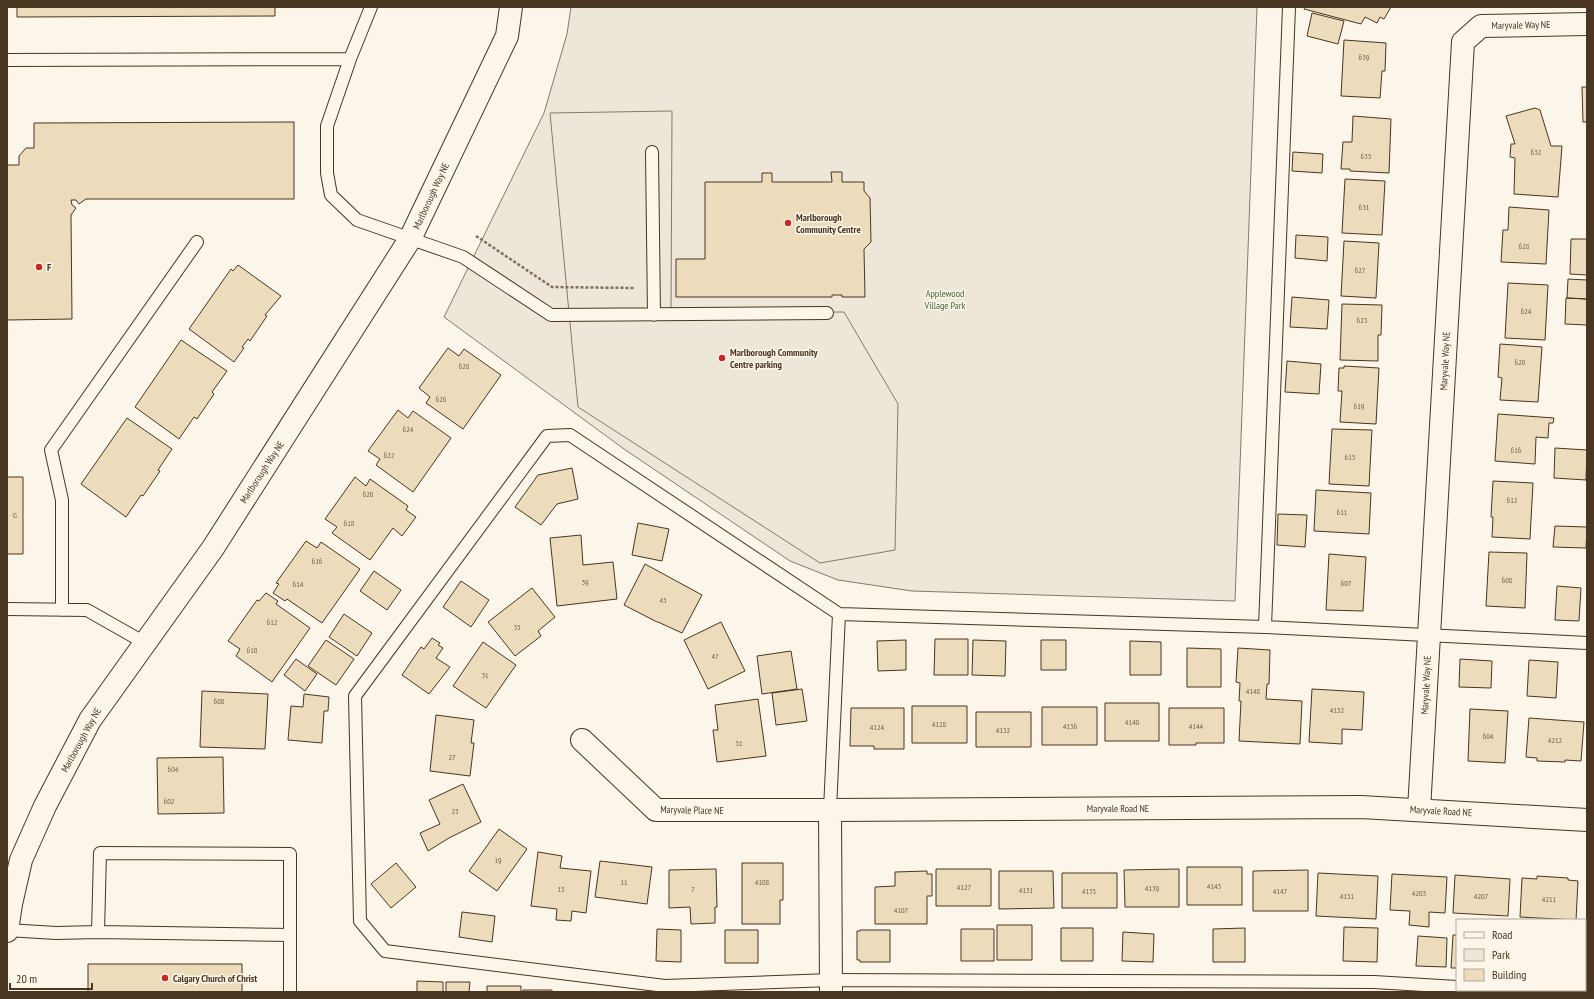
<svg xmlns="http://www.w3.org/2000/svg" width="1594" height="999" font-family="'PT Sans Narrow',sans-serif">
<style>
.green{fill:#ede6d9;stroke:#887966}
.parking{fill:#ede7d9;stroke:#887966}
.building{fill:#ecdcbc;stroke:#4a3520}
.lines{fill:none;stroke-linecap:round;stroke-linejoin:round}
.lane-casing{stroke:#4a3520;stroke-width:14}
.street-casing{stroke:#4a3520;stroke-width:24}
.secondary-casing{stroke:#4a3520;stroke-width:24}
.path{stroke:#7f6f5c;stroke-width:2.5;stroke-dasharray:3 2;stroke-linecap:butt}
.lane{stroke:#fbf6e9;stroke-width:12}
.street{stroke:#fbf6e9;stroke-width:22}
.secondary{stroke:#fbf6e9;stroke-width:22}
.poi-dot{fill:#c62828;stroke:#fbf6e9;stroke-width:1.5}
.labels{text-anchor:middle;dominant-baseline:central;stroke-width:3;stroke-linejoin:round;paint-order:stroke}
.number-label{font-size:8px;fill:#725f47}
.street-label{font-size:10px;fill:#4a3520;stroke:#fbf6e9}
.poi-label{font-size:10px;font-weight:bold;fill:#4a3520;stroke:#fbf6e9;text-anchor:start}
.park-label{font-size:10px;fill:#436837;stroke:#fbf6e9}
</style>
<rect width="100%" height="100%" fill="#fbf6e9"/>
<!-- green -->
<path class="green" d="M571,7h686l-22,594 -323,-10 -74,-11 -48,-19 -166,-112 -180,-132 100,-204 23,-79z"/>
<!-- parking -->
<path class="parking" d="M672,111l-1,202 173,-1 54,92 -3,146 -75,13 -242,-156 -28,-294z"/>
<!-- building -->
<path class="building" d="M17,7h258v9l-258,1z
M1305,7h86l-7,12 -4,-2 -3,6 -12,-6 -4,7 -57,-15z
M1312,13l32,8 -6,23 -31,-8z
M1344,40l42,3 -1,28h-3l-2,27 -39,-2z
M1582,87h5v35h-4z
M1535,108l5,2 11,36h11l-4,51 -44,-3 1,-36 -5,-1 1,-13h4l-9,-28z
M1353,116l38,3 -2,54 -39,-2v-2h-9l2,-27h9z
M294,122v77h-208l-7,5 -3,-4h-5l1,5 4,3 -5,7 1,104 -65,1v-155h12v-9l7,-8h8v-25z
M1293,152l30,2 -1,19 -30,-2z
M831,172h11v10h22v9l6,7 1,44 -7,7 1,48h-23v-2h-10v2h-156v-38h29v-77h57v-9h10v9h60z
M1345,179l40,2 -3,54 -40,-2z
M1509,207l40,3 -3,54 -45,-2 2,-32h5z
M1296,235l32,2 -1,24 -32,-3z
M1571,239h16v36l-17,-1z
M1344,241l35,2 -3,55 -35,-2z
M238,265l43,31 -16,19 2,1 -17,25 -2,-2 -6,8 2,1 -10,14 -45,-33 42,-60 2,2z
M1568,279l19,1v19l-20,-1z
M1508,283l40,2 -3,55 -40,-2z
M1292,297l37,3 -2,29 -37,-2z
M1566,298l21,1v26l-22,-1z
M1342,304l40,1 -1,30h-3v26l-38,-1z
M181,340l46,31 -15,21 2,2 -17,25 -3,-2 -15,22 -44,-32z
M1500,344l42,3 -4,55 -38,-2 2,-22 -4,-1z
M448,348l11,8 5,-7 37,26 -38,54 -37,-26 4,-6 -11,-9z
M1287,361l34,3 -2,30 -34,-2z
M1344,366l35,2 -3,56 -36,-2 2,-31h-4l1,-23h5z
M398,410l10,8 5,-7 38,27 -38,54 -37,-27 4,-6 -12,-8z
M1498,414l56,4 -1,5h-4l-1,15 -12,-1 -1,27 -40,-3z
M127,418l45,31 -14,21 2,1 -17,25 -2,-1 -15,22 -45,-33z
M1332,429l40,1 -3,56 -40,-2z
M1555,448l32,2 -1,30 -32,-2z
M572,468l6,31 -21,5 -16,21 -26,-18 23,-32z
M7,477h16v77h-16z
M355,477l11,9 4,-7 38,27 -2,4 10,7 -14,19 -9,-8 -23,32 -38,-27 5,-6 -12,-8z
M1493,481l40,2 -3,56 -38,-2 1,-20h-2z
M1316,490l55,3 -2,41 -55,-3z
M1278,514l29,1 -2,32 -28,-2z
M638,523l31,6 -7,32 -30,-6z
M1555,526l32,1 -1,21 -33,-1z
M581,535l2,30 30,-3 4,37 -60,7 -7,-68z
M306,541l11,7 4,-6 39,27 -38,54 -35,-24 -2,2 -12,-8 6,-9 -3,-1z
M1489,552l38,1 -2,55 -39,-2z
M1329,554l37,3 -3,54 -37,-1z
M645,564l57,31 -20,38 -24,-11h-1l-33,-17z
M374,571l27,19 -14,20 -27,-19z
M461,581l28,19 -18,27 -28,-20z
M1557,586l24,2 -2,33 -24,-1z
M532,588l23,29 -17,14 3,5 -26,20 -27,-34z
M266,593l12,8 -2,3 34,24 -38,54 -36,-26 4,-7 -12,-8 29,-41 2,1z
M344,614l28,19 -15,23 -28,-19z
M721,622l24,49 -37,18 -24,-49z
M432,638l8,5 -2,2 5,3 -7,10 14,9 -21,27 -27,-19 19,-28 3,2z
M935,639h33v36h-34z
M326,640l28,19 -18,26 -28,-19z
M906,640v30l-28,1 -1,-30z
M973,640l33,1 -1,35 -33,-1z
M1041,640h25v30h-25z
M1130,641l31,1v33h-31z
M483,642l33,23 -30,43 -33,-22z
M1187,648l34,1v38h-34z
M1238,648l32,2 -1,34h-2l-1,15 36,2 -2,43 -61,-3 2,-40h-2l1,-18 -4,-1z
M791,651l6,38 -35,5 -5,-38z
M296,659l21,15 -12,17 -21,-16z
M1460,659l32,2 -1,27 -32,-1z
M1529,660l29,2 -2,36 -29,-2z
M802,689l5,32 -31,4 -4,-32z
M1312,689l52,3 -2,38 -20,-1v15l-33,-2z
M202,691l66,3 -3,55 -65,-2z
M304,694l25,3 -1,14h-4l-2,32 -34,-3 3,-34 12,1z
M758,699l8,57 -49,6 -4,-32h5l-3,-25z
M1105,703h54v38h-54z
M912,706h55v37h-55z
M1042,707h55v38h-55z
M851,708h53v41h-30v-3h-24z
M1169,708h55v35h-28v2h-27z
M1470,709l38,2 -3,52 -37,-2z
M976,712h55v35h-55z
M436,715l38,5 -3,23h3l-4,33 -40,-5z
M1529,718l55,4 -3,39 -16,-1v2l-28,-1v-3l-11,-1z
M223,757l1,56 -66,1 -1,-56z
M463,784l18,38 -32,16 -21,13 -8,-18 20,-9 -11,-24z
M499,829l28,20 -30,42 -28,-20z
M538,852l24,4 -2,12 31,3 -5,42 -14,-2 -1,10 -15,-1 1,-11 -26,-3z
M600,861l52,6 -5,37 -52,-7z
M396,863l20,24 -25,21 -20,-24z
M742,863h41v37h-3v24h-38z
M1187,867h55v38h-55z
M716,869l1,38h-2v16l-24,1 -1,-17 -21,1v-38z
M936,869h55v37h-55z
M1179,869v38h-54l-1,-37z
M1308,870v41h-55v-40z
M927,871v3h5v22h-5v28h-52v-37l20,-1v-14z
M999,871h54l1,37 -55,1z
M1062,873h55v35h-55z
M1318,873l60,3 -2,43 -60,-3z
M1392,874l55,3 -2,36 -16,-1v15l-20,-2 1,-14 -20,-1z
M1455,875l55,4 -2,37 -55,-3z
M1537,876l31,2v2l10,1 -2,39 -56,-3 2,-39 15,1z
M462,912l33,4 -3,26 -33,-5z
M997,925h35v35h-35z
M1344,927l34,1 -1,34 -34,-1z
M1061,928h32v33h-32z
M1245,928v34h-32v-33z
M657,929l24,1v32l-25,-1z
M961,929h33v32h-33z
M725,930h33v33h-33z
M860,930h30v32h-30v-2h-3v-29h3z
M1123,932l31,2 -1,28 -31,-1z
M1453,935h4v33h-6z
M1418,936l29,2 -1,29 -30,-1z
M1585,940h2v36h-2z
M88,964h154v28h-154z
M417,981l26,1v10h-26z
M446,982h24l-1,10h-23z
M487,986h34v6h-34z
M523,990h29v2h-29z"/>
<g class="lines">
<defs>
<path id="lane" d="M371,7l-21,52 -23,67v47l4,22 26,25 106,37 88,58 276,-2
M1289,7l-24,620 -426,-13 -269,-179 -23,1 -192,260 5,225 25,30 280,35 166,-6 543,2 83,5
M7,60l343,-1
M652,152l2,163
M7,609l80,1 58,33
M62,610v-110l-11,-50 146,-208
M1265,627l322,16
M830,810l9,-196
M7,930l49,3 42,-1 192,3v-81l-190,-1 -2,79
M290,935v57
M1505,990l32,2"/>
<path id="street" d="M582,740l74,70h174
M1419,810l44,-768 18,-16 106,-2
M831,992l-1,-182 531,-3 226,13"/>
<path id="secondary" d="M7,931l4,-27 10,-44 24,-54 45,-86 123,-172 197,-309 97,-203 4,-29"/>
</defs>
<!-- lane casing -->
<use href="#lane" class="lane-casing"/>
<!-- street casing -->
<use href="#street" class="street-casing"/>
<!-- secondary casing -->
<use href="#secondary" class="secondary-casing"/>
<!-- path -->
<path class="path" d="M476,236l76,51 82,1"/>
<!-- lane -->
<use href="#lane" class="lane"/>
<!-- street -->
<use href="#street" class="street"/>
<!-- secondary -->
<use href="#secondary" class="secondary"/>
</g>
<!-- markers -->
<g class="poi-dot">
<circle cx="788" cy="223" r="4"/>
<circle cx="39" cy="267" r="4"/>
<circle cx="722" cy="358" r="4"/>
<circle cx="165" cy="978" r="4"/>
</g>
<g class="labels">
<!-- number labels -->
<g class="number-label">
<text x="1364" y="57">639</text>
<text x="1536" y="152">632</text>
<text x="1366" y="156">635</text>
<text x="1364" y="207">631</text>
<text x="1524" y="246">628</text>
<text x="1360" y="270">627</text>
<text x="1526" y="311">624</text>
<text x="1362" y="320">623</text>
<text x="1520" y="362">620</text>
<text x="464" y="366">628</text>
<text x="441" y="399">626</text>
<text x="1359" y="406">619</text>
<text x="408" y="429">624</text>
<text x="1516" y="450">616</text>
<text x="389" y="455">622</text>
<text x="1350" y="457">615</text>
<text x="368" y="494">620</text>
<text x="1512" y="500">612</text>
<text x="1342" y="512">611</text>
<text x="15" y="515">G</text>
<text x="349" y="523">618</text>
<text x="317" y="561">616</text>
<text x="1507" y="580">608</text>
<text x="585" y="582">39</text>
<text x="1346" y="583">607</text>
<text x="298" y="584">614</text>
<text x="663" y="600">43</text>
<text x="272" y="622">612</text>
<text x="517" y="627">35</text>
<text x="252" y="650">610</text>
<text x="715" y="656">47</text>
<text x="485" y="675">31</text>
<text x="1253" y="691">4148</text>
<text x="219" y="701">608</text>
<text x="1337" y="710">4152</text>
<text x="1132" y="722">4140</text>
<text x="939" y="724">4128</text>
<text x="1070" y="726">4136</text>
<text x="1196" y="726">4144</text>
<text x="877" y="727">4124</text>
<text x="1003" y="730">4132</text>
<text x="1488" y="736">604</text>
<text x="1555" y="740">4212</text>
<text x="739" y="743">51</text>
<text x="452" y="757">27</text>
<text x="173" y="769">604</text>
<text x="169" y="801">602</text>
<text x="455" y="811">23</text>
<text x="498" y="860">19</text>
<text x="624" y="882">11</text>
<text x="762" y="882">4108</text>
<text x="1214" y="886">4143</text>
<text x="964" y="887">4127</text>
<text x="1152" y="888">4139</text>
<text x="561" y="889">15</text>
<text x="693" y="889">7</text>
<text x="1026" y="890">4131</text>
<text x="1089" y="891">4135</text>
<text x="1280" y="891">4147</text>
<text x="1419" y="893">4203</text>
<text x="1347" y="896">4151</text>
<text x="1481" y="896">4207</text>
<text x="1549" y="899">4211</text>
<text x="901" y="910">4107</text>
</g>
<!-- street labels -->
<g class="street-label">
<text transform="translate(1521 25) rotate(-1)">Maryvale Way NE</text>
<text transform="translate(431 196) rotate(-65)">Marlborough Way NE</text>
<text transform="translate(1445 361) rotate(-87)">Maryvale Way NE</text>
<text transform="translate(262 472) rotate(-57)">Marlborough Way NE</text>
<text transform="translate(1426 685) rotate(-87)">Maryvale Way NE</text>
<text transform="translate(81 740) rotate(-61)">Marlborough Way NE</text>
<text x="1118" y="808">Maryvale Road NE</text>
<text transform="translate(692 810) rotate(1)">Maryvale Place NE</text>
<text transform="translate(1441 811) rotate(3)">Maryvale Road NE</text>
</g>
<!-- poi labels -->
<g class="poi-label">
<text x="796" y="217">Marlborough<tspan x="796" dy="12">Community Centre</tspan></text>
<text x="47" y="267">F</text>
<text x="730" y="352">Marlborough Community<tspan x="730" dy="12">Centre parking</tspan></text>
<text x="173" y="978">Calgary Church of Christ</text>
</g>
<!-- park labels -->
<g class="park-label">
<text x="945" y="293">Applewood<tspan x="945" dy="12">Village Park</tspan></text>
</g>
</g>
<!-- border -->
<rect width="1594" height="999" fill="none" stroke="#4a3520" stroke-width="16"/>
<!-- legend -->
<rect x="1456" y="919" width="130" height="72" fill="#fbf6e9" stroke="#b4a999"/>
<rect x="1464" y="932" width="20" height="6" fill="#fbf6e9" stroke="#b4a999"/>
<text x="1492" y="939" font-size="12" fill="#4a3520">Road</text>
<rect x="1464" y="949" width="20" height="12" fill="#ede6d9" stroke="#b4a999"/>
<text x="1492" y="959" font-size="12" fill="#4a3520">Park</text>
<rect x="1464" y="969" width="20" height="12" fill="#ecdcbc" stroke="#b4a999"/>
<text x="1492" y="979" font-size="12" fill="#4a3520">Building</text>
<!-- scale -->
<path d="M10 983v6h82v-6" fill="none" stroke="#4a3520" stroke-width="2"/>
<text x="16" y="983" font-size="12" fill="#4a3520" stroke="#fbf6e9" stroke-width="3" paint-order="stroke">20 m</text>
</svg>
